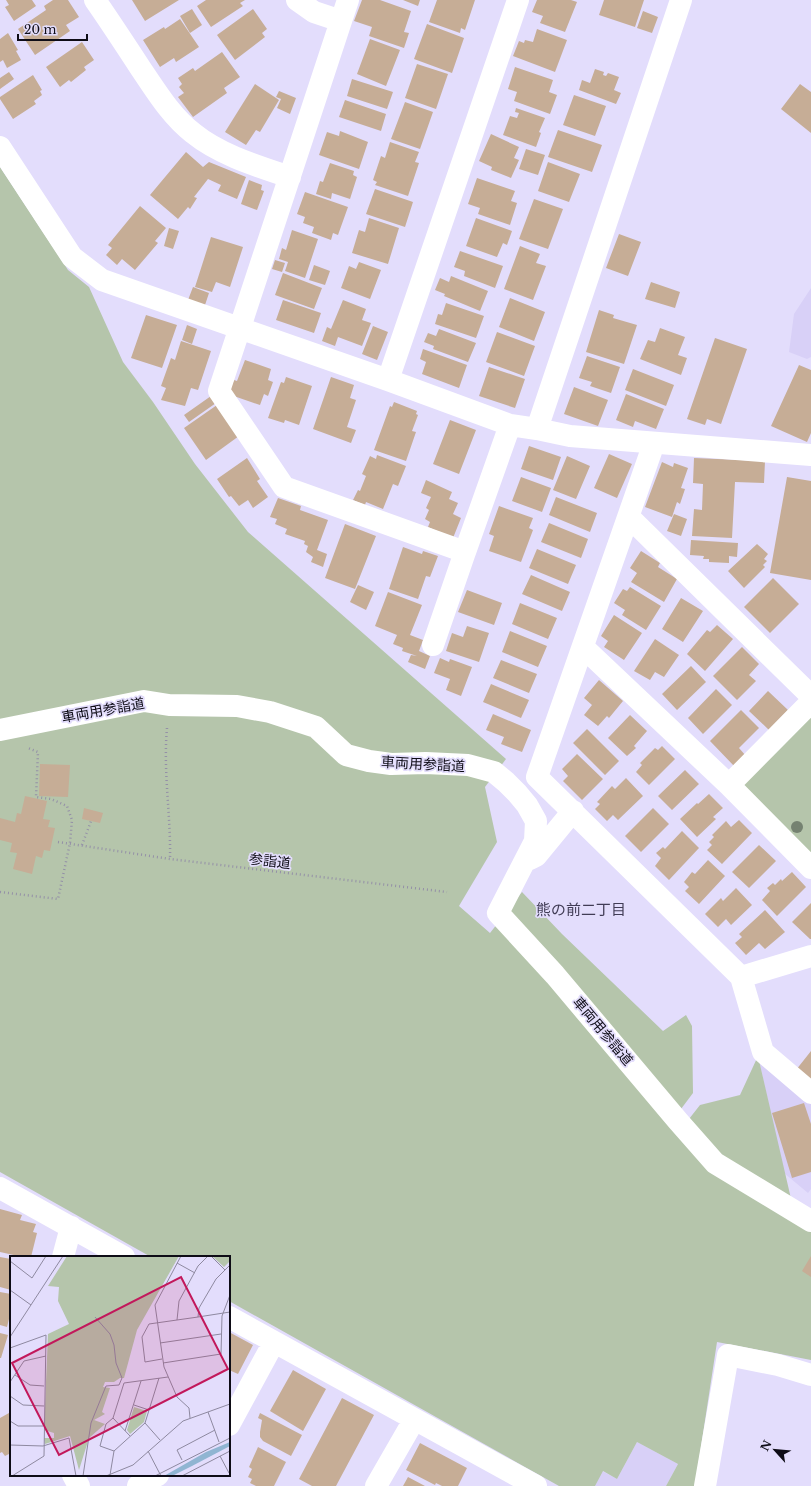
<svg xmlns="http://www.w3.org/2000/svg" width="811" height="1486" font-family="'Libre Baskerville','Noto Sans JP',serif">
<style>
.built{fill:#d8d0f7}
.green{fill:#b5c5ab}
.building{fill:#c6ad96}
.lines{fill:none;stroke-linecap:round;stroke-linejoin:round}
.path{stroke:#9490a7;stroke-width:2.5;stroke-dasharray:1 3;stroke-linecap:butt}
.minor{stroke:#fff;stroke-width:22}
.tree{fill:#758271}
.labels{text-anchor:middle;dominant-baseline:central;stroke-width:3.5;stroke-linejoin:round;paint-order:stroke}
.street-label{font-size:14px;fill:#0e0c16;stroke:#e3ddfc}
.neighbourhood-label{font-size:15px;fill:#413c55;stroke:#e3ddfc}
.inset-road{fill:none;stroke:#8e89a0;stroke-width:1}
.view{fill:#c2185b;fill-opacity:0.15;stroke:#c2185b;stroke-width:2}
.inset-edge{fill:none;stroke:#0e0c16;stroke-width:2}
</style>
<rect width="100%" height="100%" fill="#e3ddfc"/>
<!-- built -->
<path class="built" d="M811,288v69l-4,2 -18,-7 5,-38z
M758,1056l53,47v86l-3,4 -24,-20z
M637,1442l41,22 -12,22h-71l7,-15 15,8z"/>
<!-- green -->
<path class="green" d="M0,167l68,103 21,17 34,75 30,40 42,62 53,68 258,227 -21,28 12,55 -38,64 31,27 32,-41 40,42 101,97 23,-16 6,11 1,67 -12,16 8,10 11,-14 40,-10 18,-39 37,160 16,13v131l-94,-18 -22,144h-29l12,-22 -41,-22 -20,37 -14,-8 -8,15h-36l-330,-185v-44h-78l-151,-85z
M811,715v142l-68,-67 1,-10z"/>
<!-- building -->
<path class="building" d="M6,0h26l4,6 -22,15 -9,-14 4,-2z
M53,0h15l11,17 -13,8 4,6 -35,24 -17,-26 28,-19 -2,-4z
M132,0h47l-34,21z
M206,0h39l-5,3 3,3 -32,21 -14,-21z
M362,0h18l31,11 -7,21 5,1 -5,15 -35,-12 3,-9 -18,-6z
M403,0h17l-2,6z
M437,0h38l-10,30 -4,-2 -1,5 -31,-11z
M537,0h34l6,2 -12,30 -25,-9 3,-7 -11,-4z
M604,0h40l-9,27 -36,-12z
M192,9l10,16 -12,8 -10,-17z
M253,9l14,20 -5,4 3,4 -30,23 -18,-25z
M643,11l15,6 -6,16 -15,-5z
M180,19l19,28 -23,15 -2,-4 -14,9 -17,-27 21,-13 1,2z
M427,24l37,14 -12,35 -38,-14z
M537,29l30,11 -12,32 -42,-16 6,-15 5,2 1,-3 8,2z
M8,33l10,17 -2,1 5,9 -14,8 -4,-8 -3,2v-23z
M370,39l30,11 -14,36 -29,-12z
M82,42l12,18 -10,7 2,3 -15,12 -2,-2 -9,7 -14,-20z
M222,52l18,25 -16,11 3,5 -34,24 -15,-20 6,-4 -5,-6 3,-3 -4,-6 15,-10 2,3z
M417,64l31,10 -12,35 -31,-11z
M515,67l38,13 -4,12 8,3 -7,19 -36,-13 3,-9 -9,-3z
M595,69l9,3 -1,3 3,1 2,-3 11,4 -5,13 7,3 -5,11 -37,-14 3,-10 8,3z
M9,72l5,7 -14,10v-11z
M33,75l9,15 -2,1 2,4 -8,6 2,3 -23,15 -13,-20v-2z
M352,79l41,13 -6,17 -40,-13z
M255,84l24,16 -19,32 -4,-2 -10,15 -21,-13z
M800,84l11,8v41l-30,-24z
M279,91l17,7 -6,16 -13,-6 4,-9 -5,-2z
M574,95l32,11 -11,30 -32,-11z
M345,100l41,14 -5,17 -42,-14z
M405,102l28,10 -13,37 -29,-10z
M516,108l29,10 -6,14 2,1 -5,14 -33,-12 7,-19 7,2 2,-5 -4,-1z
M558,130l44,15 -10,27 -44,-15z
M340,131l28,11 -9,27 -40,-14 8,-23 12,4z
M491,134l28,13 -5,11 5,2 -8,18 -20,-8 1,-3 -13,-6z
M390,142l29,10 -4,10 4,1 -11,33 -33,-11 2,-3 -4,-2 8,-24 4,2z
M526,149l19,6 -7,20 -19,-6z
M186,152l17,15 6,-5 37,15 -9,22 -19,-8 3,-6 -13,-6 -14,18 3,1 -7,11 -2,-2 -10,12 -28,-24z
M548,162l32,12 -11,28 -31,-11z
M330,163l24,8 -1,4 4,2 -7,22 -18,-6 -1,6 -15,-5 4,-13 3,1z
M477,178l38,13 -4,10 6,2 -7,22 -32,-11 2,-6 -12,-4z
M249,180l13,5 -1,5 3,1 -7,19 -16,-6z
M375,189l38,13 -8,25 -39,-13z
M305,192l43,15 -10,28 -5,-2 -2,7 -19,-7 2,-6 -11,-4 2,-6 -8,-3z
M534,199l29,10 -15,40 -29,-10z
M140,206l26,22 -11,13 3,2 -23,27 -13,-11 -5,6 -11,-10 6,-7 -4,-3z
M369,218l30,10 -11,36 -36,-11 7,-23 6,2z
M476,218l36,13 -5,14 -4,-2 -6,14 -31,-11z
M169,228l10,3 -6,18 -9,-3z
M292,230l26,9 -13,39 -20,-7 3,-9 -9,-3 3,-11 4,2z
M619,234l22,8 -13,34 -22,-8z
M211,237l32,10 -13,40 -14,-5 -4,10 -17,-5z
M520,246l20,8 -4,9 10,3 -13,34 -29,-11z
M460,251l43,15 -8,22 -31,-12 1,-5 -11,-4z
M275,260l10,3 -3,9 -10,-3z
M359,262l22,8 -11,29 -29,-11 8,-22 7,3z
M314,265l16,6 -5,14 -16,-5z
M283,273l39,15 -8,21 -39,-14z
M451,276l37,15 -8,20 -36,-15 1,-2 -10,-4 5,-12 9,4z
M651,282l29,10 -5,16 -30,-9z
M193,287l16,6 -4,12 -17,-5z
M510,298l35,14 -11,29 -35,-14z
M283,300l38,13 -7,20 -38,-13z
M343,300l23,9 -4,11 9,3 -9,23 -24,-9 -3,9 -13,-5 5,-14 4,2z
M446,303l38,13 -8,22 -41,-14 3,-10 4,1z
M599,310l15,5 -1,3 24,7 -13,39 -38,-12z
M146,315l31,10 -15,43 -31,-10z
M187,325l10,4 -5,15 -10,-4z
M373,326l15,6 -11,28 -15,-6z
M660,328l25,9 -7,18 9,3 -6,17 -41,-16 8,-19 7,2z
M439,329l37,14 -8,19 -35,-13 1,-3 -10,-4 4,-9 8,3z
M497,332l38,14 -11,30 -38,-14z
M715,338l32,11 -26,75 -14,-5 -2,6 -18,-6z
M181,341l30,10 -13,39 -7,-2 -6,18 -24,-6 5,-12 -5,-2 10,-28 4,2z
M423,349l44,16 -8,23 -37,-14 4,-12 -6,-3z
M587,356l33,11 -9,26 -21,-7 2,-4 -13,-4z
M245,360l26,9 -3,11 5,2 -5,14 -4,-2 -4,11 -32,-11 6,-14 3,1z
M799,365l12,5v63l-4,9 -36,-16z
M489,367l36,12 -10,29 -36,-12z
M633,369l41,16 -8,21 -41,-16z
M286,377l26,9 -13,39 -14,-5 -1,3 -16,-5 13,-36 3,1z
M331,377l23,8 -4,13 6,2 -9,27 9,3 -5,13 -38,-14z
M574,387l34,13 -10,26 -34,-12z
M626,394l38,15 -8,20 -21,-8 -2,6 -17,-7z
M211,396l5,7 -27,19 -5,-7z
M394,402l23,9 -1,3 2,1 -6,16 4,1 -10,29 -32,-11 16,-44 2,1z
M217,405l22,31 -33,24 -22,-32z
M450,420l26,10 -17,44 -26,-10z
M529,446l32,11 -8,23 -32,-11z
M609,454l23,10 -15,34 -23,-10z
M377,455l29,11 -8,20 -5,-2 -10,25 -17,-7 -1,3 -12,-5 5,-10 2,1 6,-15 -4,-2 8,-18 6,3z
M567,456l23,10 -14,33 -23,-9z
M247,458l13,21 -3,2 11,16 -15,11 -5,-8 -9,6 -8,-10 -2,1 -12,-18z
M694,458l71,3 -1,22 -29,-1 -3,56 -40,-2 2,-27 8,1 1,-26 -10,-1z
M662,462l11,5 1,-4 14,5 -7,20 4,1 -5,15 -3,-2 -5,15 -27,-10z
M521,477l30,11 -9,24 -30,-11z
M787,477l24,4v99l-41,-7z
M426,480l26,12 -3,7 9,4 -5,11 8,4 -8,20 -25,-11 2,-5 -5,-3 4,-9 -3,-2 5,-11 -10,-4z
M556,497l41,16 -7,19 -41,-17z
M278,498l23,8 -1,4 28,10 -11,30 10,4 -4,13 -12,-5 2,-5 -7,-5 2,-6 -4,-2 1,-3 -20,-7 2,-5 -12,-5 2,-5 -7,-2z
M499,506l34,12 -4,10 4,2 -12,32 -32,-11 5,-15 -5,-2z
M674,514l13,5 -6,17 -14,-5z
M549,523l39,16 -7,19 -40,-16z
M345,524l31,12 -21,53 -30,-11z
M691,540l47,3 -1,14 -8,-1v7l-20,-1v-3h-6l1,-3 -14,-1z
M757,544l11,10 -4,5 3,2 -4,4 2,2 -21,21 -16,-17z
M403,547l19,7 1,-3 15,5 -8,21 -4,-1 -8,23 -29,-10z
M537,549l39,16 -8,19 -39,-16z
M641,551l19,12 -2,4 19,12 -13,23 -33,-20 6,-9 -7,-5z
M531,575l39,17 -8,19 -40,-17z
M773,578l26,26 -29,29 -26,-26z
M358,585l16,7 -8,18 -16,-8z
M630,587l31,19 -15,24 -24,-15 3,-5 -11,-7 9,-14 4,2z
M467,590l35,13 -8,22 -36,-13z
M388,592l34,13 -12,30 13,5 -4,11 11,5 -5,13 -17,-7 3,-7 6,1 -15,-5 1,-3 -10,-4 4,-9 -22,-9z
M681,598l22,13 -20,31 -21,-13z
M520,603l37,15 -9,21 -36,-15z
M614,615l28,18 -18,27 -20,-13 4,-6 -7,-5z
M717,625l16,14 -28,32 -18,-17 20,-24 3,2z
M467,626l22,7 -10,29 -33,-11 6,-18 11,4z
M510,631l37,15 -9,21 -36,-15z
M655,639l24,16 -15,22 -9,-5 -5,8 -16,-9z
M742,647l17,17 -10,11 7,6 -19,19 -24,-24z
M440,658l9,4 1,-3 22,8 -11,29 -15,-6 4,-11 -16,-6z
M501,660l36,14 -8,19 -36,-15z
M691,666l15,16 -29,28 -15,-16z
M599,680l24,21 -14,17 -2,-2 -9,10 -14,-11 8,-10 -8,-7z
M491,684l38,16 -8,18 -38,-16z
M716,689l16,16 -29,29 -15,-16z
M768,691l20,19 -19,20 -20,-19z
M741,710l18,18 -20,20 7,8 -11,11 -25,-26z
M493,714l38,16 -9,22 -21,-8 3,-7 -18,-7z
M630,715l17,16 -13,15 2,2 -9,8 -19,-18z
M587,729l32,32 -14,14 -32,-32z
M662,746l13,13 -26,26 -13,-13 6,-7 -2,-2 15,-15 3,2z
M577,754l26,25 -21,21 -19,-19 5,-5 -6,-7z
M40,764l30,1 -2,32 -29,-1z
M685,770l14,14 -27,26 -14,-14z
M626,778l17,18 -25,24 -5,-5 -6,6 -12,-12 5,-5 -3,-2 15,-16 3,3z
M709,794l14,14 -10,9 3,2 -19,18 -17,-18 17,-16 1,1z
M25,796l22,5 -4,18 7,1 -2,7 7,1 -5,23 -6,-1 -2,8 -6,-2 -4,18 -19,-5 4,-16 -7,-1 2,-9 -12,-3v-22l15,4 2,-9 4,1z
M84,808l19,5 -3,10 -18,-4z
M653,808l16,16 -28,28 -16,-16z
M739,820l13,13 -30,31 -15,-14 5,-5 -3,-3 5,-5 -2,-2 14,-14 5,6z
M682,831l17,17 -30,32 -14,-14 6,-8 -5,-5 7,-6 2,2z
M759,845l17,16 -27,27 -17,-16z
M708,860l17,16 -26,28 -14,-13 4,-4 -5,-5 8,-10 3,2z
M792,872l14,15 -29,29 -15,-16 8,-9 -3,-3 6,-5 2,2 6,-6 1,2z
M736,888l16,17 -21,20 -5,-6 -8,8 -13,-13 16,-16 2,3z
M811,903v36h-1l-18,-17z
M765,910l20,22 -20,17 -6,-6 -13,12 -11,-12 7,-6 -3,-3z
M811,1051v31l-15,-12z
M804,1103l7,21v48l-19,6 -20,-65z
M0,1209l22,6 -2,5 16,4 -3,8 4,1 -6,24h-8l-23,-5z
M811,1256v21l-9,-6z
M0,1257l11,2v31l-11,-3z
M0,1292l11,2v17l-4,16 -7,-2z
M229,1332l24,13 -15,29 -9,-4z
M0,1333l8,2 -7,23h-1z
M293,1370l33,19 -23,42 -33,-20z
M342,1398l32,17 -38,71h-24l-13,-7z
M9,1413l2,3v37l-6,3 -3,-4 -2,1v-35z
M260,1413l42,22 -11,21 -28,-15 -3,-4v-5l2,-12 -4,-2z
M420,1443l47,25 -9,18h-16l-6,-3 -1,2 -29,-15z
M258,1447l28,15 -12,24h-18l-6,-3 2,-4 -4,-2 4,-8 -3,-2z
M408,1477l17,9h-22z"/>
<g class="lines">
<!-- path -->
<path class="path" d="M167,728c-4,44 4,88 3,131
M58,842l112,17 277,33
M82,845l9,-24
M0,892l58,7 12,-56 2,-23 -5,-14 -16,-7 -15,-2 2,-45 -10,-4"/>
<!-- minor -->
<path class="minor" d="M95,0c16,23 31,46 46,69 15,22 30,47 52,64 27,22 64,33 97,44
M297,0l17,12 27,9 -122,370 65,96 181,65 45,-127
M341,21l7,-21
M0,147l72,110 30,23 286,100 122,45 27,4 33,7 241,19
M388,380l130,-380
M537,429l144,-429
M654,443l-117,334 204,200 22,75 48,41
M629,517l182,179
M433,645l32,-93
M583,647l146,138 82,83
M0,730l144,-29 25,4 68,1 33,6 46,15 30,28 23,6 22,3 35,-1 42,2 26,7 12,10 11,11 10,12 9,16 -1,20 -37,72 57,62 123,146 37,42 96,58
M729,785l82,-83
M530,859l6,-3 37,-45
M741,977l70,-21
M0,1188l124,69
M63,1257l8,-30
M229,1317l307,169
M229,1425l45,-83
M73,1475l6,11
M138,1486l20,-11
M376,1486l38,-66
M705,1486l23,-131 50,10 33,10"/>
</g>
<!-- trees -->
<circle class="tree" cx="797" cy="827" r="6"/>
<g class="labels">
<!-- street labels -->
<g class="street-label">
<text transform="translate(103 710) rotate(-10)">車両用参詣道</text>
<text transform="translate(423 764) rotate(3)">車両用参詣道</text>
<text transform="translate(270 861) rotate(7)">参詣道</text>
<text transform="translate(603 1031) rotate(50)">車両用参詣道</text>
</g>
<!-- neighbourhood labels -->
<g class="neighbourhood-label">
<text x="581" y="909">熊の前二丁目</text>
</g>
</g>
<!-- overview -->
<g transform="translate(10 1256)">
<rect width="220" height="220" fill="#e3ddfc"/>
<path d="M57,0h112l-42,74 -13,48h-4l-6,4h-9l-2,5 7,1 -8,24 3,2 -11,6 11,4 -16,14 -10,32 -9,-34 -25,8 -1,-6h10v-5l-10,-3 4,-96 21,-10 -11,-23 1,-14 -11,-1zM202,0h18v5l-6,6zM124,151l13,4 -3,11 -14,12 -3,-4z" fill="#b5c5ab"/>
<path d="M220,186v4l-38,20 -20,10h-8l42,-24z" fill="#90b5d2"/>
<path class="inset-road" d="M171,0l-26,49 9,62 13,30 12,11 1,10M201,0l14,14M0,5l22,17 14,-22M167,7l18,10M0,34l21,15M188,61l32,-5M167,64l2,-19 19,-35 10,-10M0,81l53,-81M150,87l61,-9M0,92l36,-13 -2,121 -32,20M152,103l-17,3 -3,-25 7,-13 49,-7 1,-9 17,-29 14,-14M153,107l58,-9 1,-38 8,-21M5,119l15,10 14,1M0,126l14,-21 22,-5M0,140l13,9 21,1M124,149l15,5M198,156l11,30M103,162l17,18M0,165l8,5h25M135,167l15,17M115,175l16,-50M0,189l33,1 26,-8 7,38M104,195l-14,-5 6,-22 7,-6 11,-35 44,-6M138,195l13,25M210,200l9,17M172,204l-5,-10 38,-20M100,219l4,-24 31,-28 14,-45M73,220l8,-53 15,-37 13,-1 3,-7 -6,-15 -2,-18 -4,-11 -15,-17M96,220l27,-11 50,-44 47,-17M145,220l75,-38M172,220l48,-25"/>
<path class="view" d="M171,21l47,92 -169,86 -47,-92z"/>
<rect width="220" height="220" class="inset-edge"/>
</g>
<!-- north arrow -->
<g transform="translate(775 1450) rotate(297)" stroke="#e3ddfc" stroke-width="3" paint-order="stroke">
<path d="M0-3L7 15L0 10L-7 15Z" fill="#0e0c16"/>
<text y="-6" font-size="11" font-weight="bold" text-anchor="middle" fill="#0e0c16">N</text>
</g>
<!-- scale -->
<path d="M18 34v6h69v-6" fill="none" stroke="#0e0c16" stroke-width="2"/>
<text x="24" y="34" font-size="12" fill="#0e0c16" stroke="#e3ddfc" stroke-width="3" paint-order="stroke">20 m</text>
</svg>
